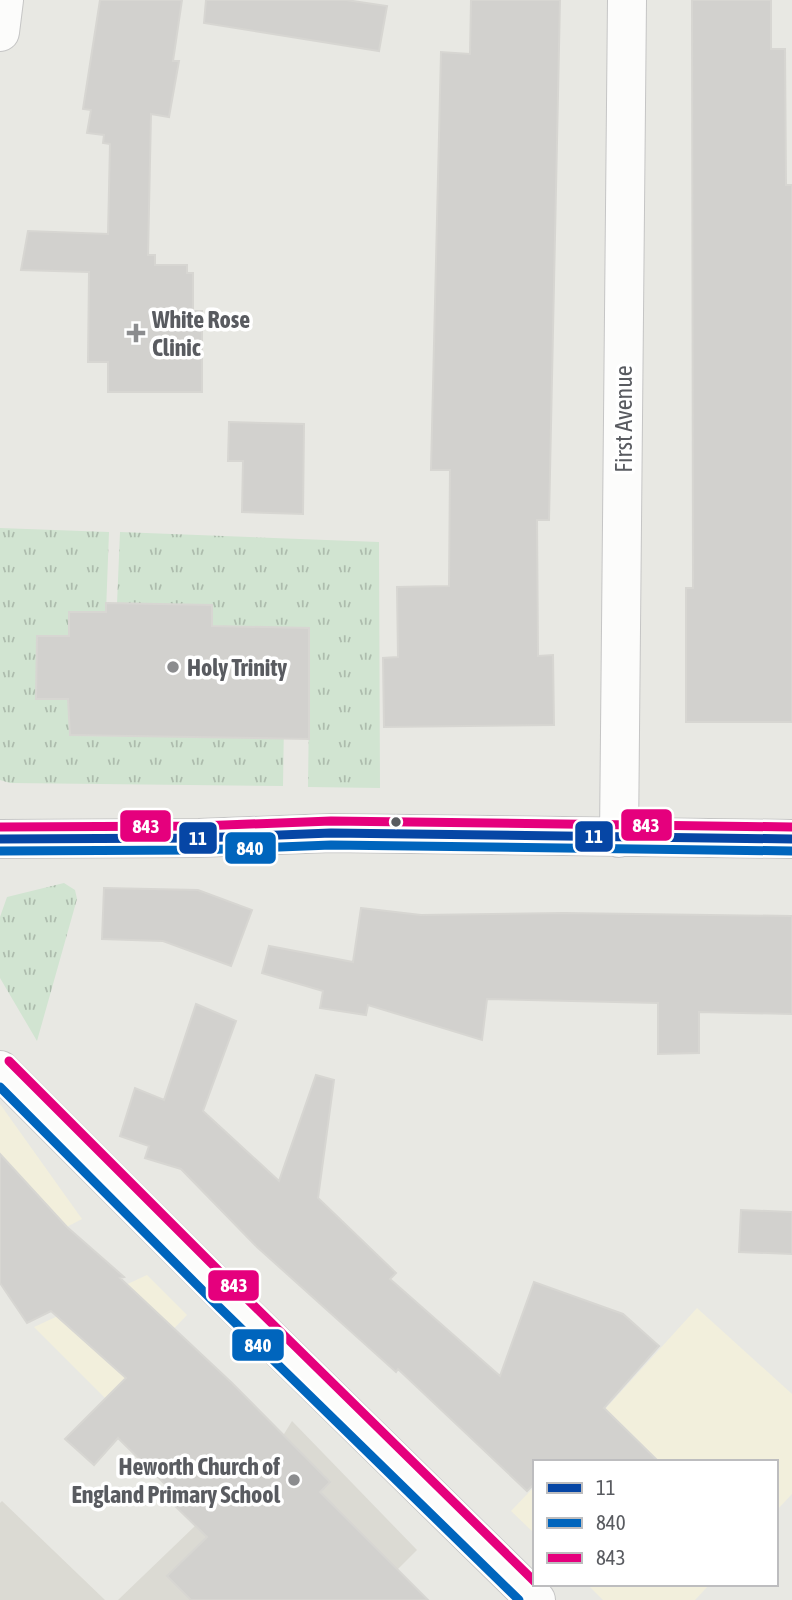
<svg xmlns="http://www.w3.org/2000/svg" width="792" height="1600" font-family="'Asap Condensed',sans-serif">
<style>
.commercial{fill:#f2efdc}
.education{fill:#dbdad3}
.grass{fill:url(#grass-tufts)}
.building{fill:#d2d1ce;stroke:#d7d6d2;stroke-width:2}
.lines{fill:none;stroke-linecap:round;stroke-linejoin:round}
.minor-casing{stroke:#c5c5c5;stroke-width:40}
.minor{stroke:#fcfcfb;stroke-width:38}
.bus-1-casing{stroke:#fff;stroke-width:14}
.bus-2-casing{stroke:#fff;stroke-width:14}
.bus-3-casing{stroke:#fff;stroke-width:14}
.bus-1{stroke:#0646a5;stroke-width:9}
.bus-2{stroke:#0065bd;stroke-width:9}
.bus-3{stroke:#e5007d;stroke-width:9}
.poi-dot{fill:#8b8c8e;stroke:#fff;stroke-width:2.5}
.bus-dot{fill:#595b60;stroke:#fff;stroke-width:2.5}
.labels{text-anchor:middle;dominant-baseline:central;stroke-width:7;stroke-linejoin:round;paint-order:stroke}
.poi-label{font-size:24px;font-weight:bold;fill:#595b60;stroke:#fff;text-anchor:start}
.street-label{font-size:24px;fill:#595b60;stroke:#fff}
.line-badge{stroke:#fff;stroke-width:2.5}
.badge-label{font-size:19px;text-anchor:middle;font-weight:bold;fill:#fff}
</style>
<defs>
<pattern id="grass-tufts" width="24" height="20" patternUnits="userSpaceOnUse" patternTransform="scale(1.75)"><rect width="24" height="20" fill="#d1e4d1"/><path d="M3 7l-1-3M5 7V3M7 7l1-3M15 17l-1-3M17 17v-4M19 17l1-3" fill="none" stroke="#adbcad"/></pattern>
</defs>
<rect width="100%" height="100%" fill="#e8e8e3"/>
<!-- commercial -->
<path class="commercial" d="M0,1104l82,115 -65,34 -17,-15z
M147,1275l40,40 -81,84 -72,-72z
M697,1308l95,86v100l-16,17v-49h-219z
M535,1486v48l-24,-23z
M587,1584h123l-15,16h-92z"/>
<!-- education -->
<path class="education" d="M292,1421l125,129 -50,50h-249l77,-74 89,-92z
M2,1501l103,99h-105v-97z"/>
<!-- grass -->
<path class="grass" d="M0,528l109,4 -3,80h-36l-1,24h-32l-1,62 48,1 -14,21v16l140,1 74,-16 -1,65 -273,-3 -10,-3z
M120,532l259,10 1,246 -72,-1 2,-159 -98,-2v-21l-95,-1z
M64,883l11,7 2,9 -40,142 -37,-63v-61l7,-20z"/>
<!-- building -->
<path class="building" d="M100,0h82l-9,61h6l-10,56 -18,-3 -3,141h7v10h32v8h6v38h9v81h-94v-30h-20l1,-90 -68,-2 7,-39 80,3 2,-90 -7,-1 1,-8 -17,-2 4,-23 -8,-1z
M206,0h140l41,6 -8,45 -175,-28z
M471,0h89l-11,520h-12l1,136 15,-1 1,70 -170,2 -1,-69 15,-1 -1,-70 52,-1 1,-116h-19l10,-418 29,2z
M692,0h79v49h14l1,136h6v537h-106v-134h7z
M229,422l75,2 -1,90 -61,-2 1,-51h-15z
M106,603l106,2v21l97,2v111l-239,-4 -2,-36h-32l1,-63h32v-24h37z
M104,888l94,2 54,20 -21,56 -68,-25 -61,-2z
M361,908l60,7 143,-2 228,3v98l-93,-2v41l-41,1v-51l-171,-4 -5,41 -114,-35 -2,10 -46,-7 3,-17 -61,-18 7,-27 84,16z
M196,1004l40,17 -33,90 76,70 37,-106 18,5 -16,118 78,75 -6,6 110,97 34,-94 89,32 36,32 -55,62 55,54h-124v21l-8,8 -129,-122 -2,3 -139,-125 -76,-78 -36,-11 4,-12 -29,-10 15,-48 29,12z
M0,1154l67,73 57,50 -4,1 112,105 98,99 -10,10 108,108h-237l-24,-24 40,-39 -34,-33 6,-6 -61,-60 -24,27 -29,-26 61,-61 -75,-67 -24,12 -27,-40z
M741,1210l51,2v42l-53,-2z"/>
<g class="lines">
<defs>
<path id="minor" d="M0,32l4,-32
M619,838l8,-838
M0,839l199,-1 132,-5 461,6
M0,1070l229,229 307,301"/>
</defs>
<!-- minor casing -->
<use href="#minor" class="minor-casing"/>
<!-- minor -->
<use href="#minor" class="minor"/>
<defs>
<path id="bus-1" d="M0,839l199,-1 132,-5 461,6"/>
<path id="bus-2" d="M0,851l199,-1 132,-5 461,6
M0,1087l220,221 299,292"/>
<path id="bus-3" d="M0,827l199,-1 132,-5 461,6
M9,1061l229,229 297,292"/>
</defs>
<!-- bus-1 casing -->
<use href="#bus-1" class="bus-1-casing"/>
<!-- bus-2 casing -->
<use href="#bus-2" class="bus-2-casing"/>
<!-- bus-3 casing -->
<use href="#bus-3" class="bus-3-casing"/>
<!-- bus-1 -->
<use href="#bus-1" class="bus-1"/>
<!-- bus-2 -->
<use href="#bus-2" class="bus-2"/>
<!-- bus-3 -->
<use href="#bus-3" class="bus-3"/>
</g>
<!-- markers -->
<g class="poi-dot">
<path d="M132.5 322.5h7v7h7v7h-7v7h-7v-7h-7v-7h7z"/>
<circle cx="173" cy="667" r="7"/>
<circle cx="294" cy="1480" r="7"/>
</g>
<circle class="bus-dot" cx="396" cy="822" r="6"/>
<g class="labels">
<!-- poi labels -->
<g class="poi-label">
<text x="152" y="319">White Rose<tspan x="152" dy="28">Clinic</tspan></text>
<text x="187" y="667">Holy Trinity</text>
<text x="280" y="1466" text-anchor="end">Heworth Church of<tspan x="280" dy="28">England Primary School</tspan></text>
</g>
<!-- street labels -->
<g class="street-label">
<text transform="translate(623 419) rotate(-90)">First Avenue</text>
</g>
</g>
<g class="line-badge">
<rect x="620" y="808" width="53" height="34" rx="7" fill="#e5007d"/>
<rect x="119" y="809" width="53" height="34" rx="7" fill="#e5007d"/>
<rect x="574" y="820" width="40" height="33" rx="7" fill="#0646a5"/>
<rect x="178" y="821" width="40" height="34" rx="7" fill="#0646a5"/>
<rect x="224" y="831" width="53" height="34" rx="7" fill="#0065bd"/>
<rect x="207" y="1269" width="53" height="33" rx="7" fill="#e5007d"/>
<rect x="231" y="1328" width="54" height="34" rx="7" fill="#0065bd"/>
</g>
<g class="badge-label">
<text x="646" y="832">843</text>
<text x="146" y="833">843</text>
<text x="594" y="843">11</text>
<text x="198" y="845">11</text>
<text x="250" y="855">840</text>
<text x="234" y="1292">843</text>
<text x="258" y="1352">840</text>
</g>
<!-- legend -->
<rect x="533" y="1460" width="245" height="126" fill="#ffffff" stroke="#bdbdbf" stroke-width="2"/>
<rect x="547" y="1483" width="35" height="10" fill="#0646a5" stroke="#bdbdbf" stroke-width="2"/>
<text x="596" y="1495" font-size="21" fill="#595b60">11</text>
<rect x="547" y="1518" width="35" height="10" fill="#0065bd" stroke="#bdbdbf" stroke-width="2"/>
<text x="596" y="1530" font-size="21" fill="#595b60">840</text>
<rect x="547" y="1553" width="35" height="10" fill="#e5007d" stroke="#bdbdbf" stroke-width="2"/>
<text x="596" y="1565" font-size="21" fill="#595b60">843</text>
</svg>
